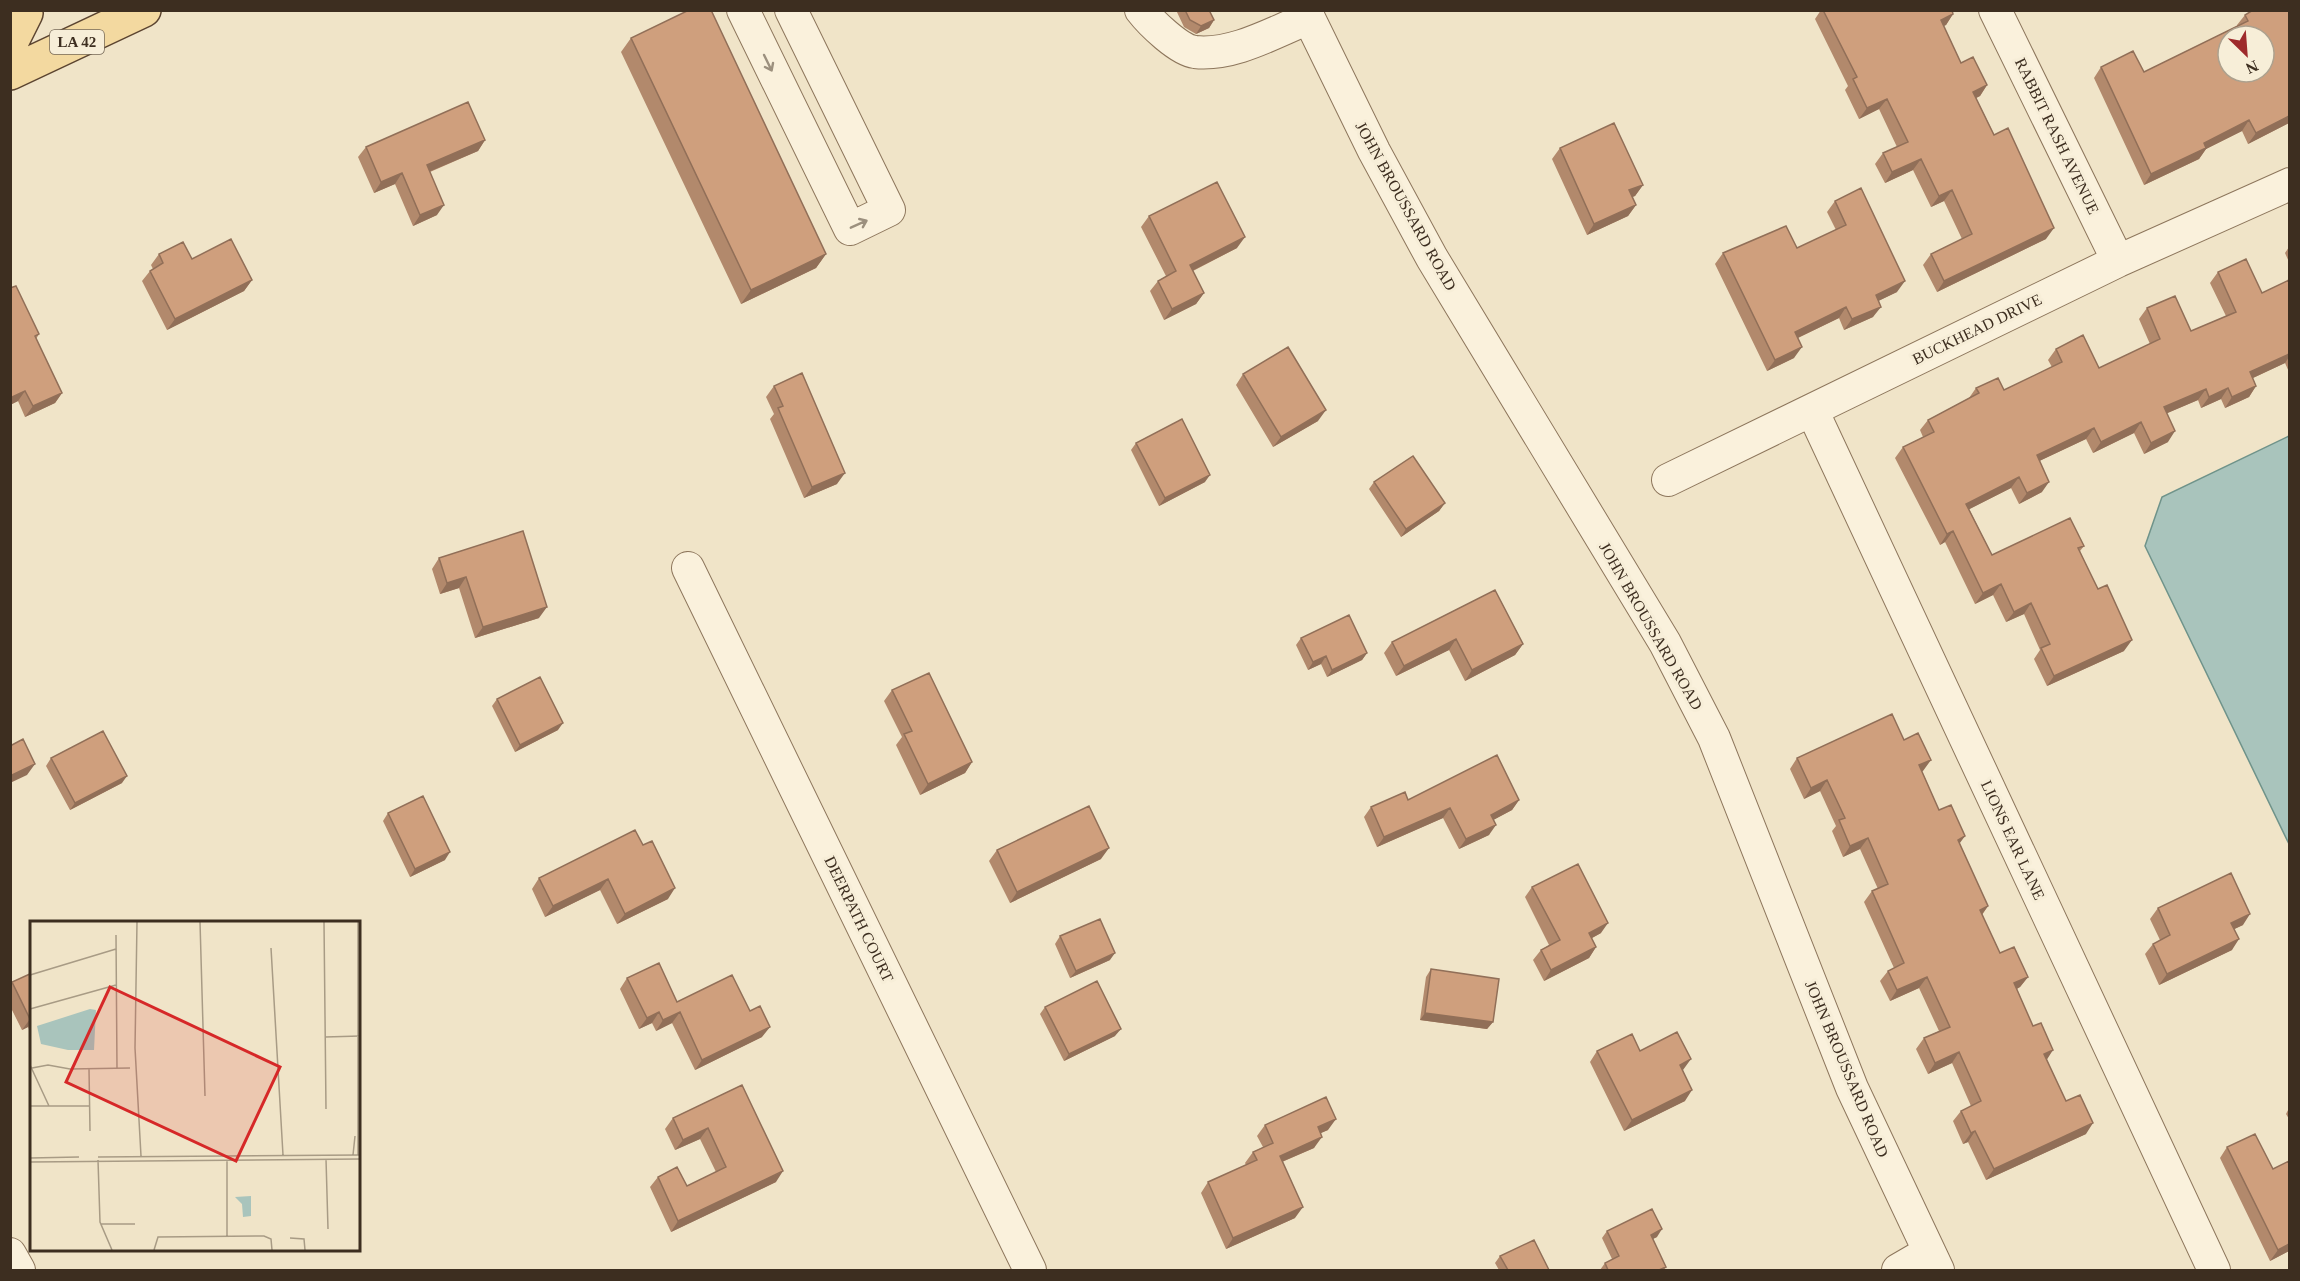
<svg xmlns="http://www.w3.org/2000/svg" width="2300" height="1281" font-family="'Times New Roman',serif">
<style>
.water{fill:#a9c4bc;stroke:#6f938a;stroke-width:1.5}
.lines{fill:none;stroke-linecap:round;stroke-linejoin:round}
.minor-casing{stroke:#8d765c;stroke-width:34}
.major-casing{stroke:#5b4430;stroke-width:36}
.minor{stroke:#faf1dc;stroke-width:32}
.major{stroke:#f3d9a0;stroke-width:33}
.wall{fill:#b2896c}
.shaded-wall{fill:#916f58}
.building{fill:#cf9f7d;stroke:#916f58;stroke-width:1.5;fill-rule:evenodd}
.oneway{stroke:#9c907e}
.labels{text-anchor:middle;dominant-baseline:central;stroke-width:6;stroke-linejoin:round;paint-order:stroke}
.shield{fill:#f7eed8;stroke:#756857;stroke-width:1.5}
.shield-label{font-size:15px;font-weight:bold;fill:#3d2e20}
.street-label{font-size:16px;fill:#3d2e20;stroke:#f7eed8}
.inset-road{fill:none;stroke:#a89b85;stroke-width:1.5}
.view{fill:#d62828;fill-opacity:0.15;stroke:#d62828;stroke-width:3}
.inset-edge{fill:none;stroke:#3d2e20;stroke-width:3}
</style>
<rect width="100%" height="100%" fill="#f0e4c8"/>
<!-- water -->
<path class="water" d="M2289,436v408l-144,-298 17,-49z"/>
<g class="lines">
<defs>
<path id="minor" d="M743,10l107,219 39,-19 -98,-200
M1141,10c10,13 38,40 54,42 39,4 79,-20 114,-34
M1305,10l69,141 58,107 233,385 49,95 138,350 86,182
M1995,10l123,251
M1812,410l402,860
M1668,480l450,-219 172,-77
M688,568l342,702
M10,1254l9,16
M1898,1270l31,-18"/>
<path id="major" d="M10,45l16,-32
M10,73l134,-63"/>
</defs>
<!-- minor casing -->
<use href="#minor" class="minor-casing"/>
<!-- major casing -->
<use href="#major" class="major-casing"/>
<!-- minor -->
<use href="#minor" class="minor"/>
<!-- major -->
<use href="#major" class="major"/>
</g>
<!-- wall -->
<path class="wall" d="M1176,10h33l5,10 -5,8 -13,6 -12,-7z
M1821,10h131l1,4 -7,11 -3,1 18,37 26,22 -7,11 -4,2 70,141 -109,53 -14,-27 8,-11 31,-15 -18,-38 -13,6 -18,-37 -28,13 -10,-19 8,-11 14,-6 -18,-38 -20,10 -14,-29 3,-4 -33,-67z
M2289,10v113l-41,21 -6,-13 -36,18 -7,10 -55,26 -50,-107 7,-11 43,5 93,-46v-1l8,-10z
M631,38l195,216 -10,14 -75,36 -120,-252z
M485,140l-7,11 -48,21 7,43 -24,11 -18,-42 -21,9 -16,-36 8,-10z
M1560,148l83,37 -8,11 -3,1 4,8 -8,11 -41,19 -35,-76z
M1835,201l62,91 -19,9 -5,16 -29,13 -5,-12 -41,20 -4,20 -27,13 -52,-107 8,-11 74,-5 39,-18 -9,-18z
M1149,216l88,32 -44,23 11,22 -8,11 -32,16 -14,-29 8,-10 8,-5 -25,-49z
M2289,247v15l-4,-9z
M159,254l93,26 -8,11 -77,39 -25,-49 8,-10 3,-2 -2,-4z
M2218,272l44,21 27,-13v92l-4,-9 -32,15 3,8 -7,11 -24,11 -4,-9 -20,9 -3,-8 -31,13 1,29 -24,12 -10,-21 -41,20 -7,-14 -47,22 3,31 -23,12 -8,-16 -42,21 23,46 92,-9 -4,5 44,100 -77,35 -13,-27 6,-9 -16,-36 -18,8 -13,-27 -18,9 -30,-62 -5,3 -45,-87 8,-11 20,-10 -3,-7 8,-10 41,-22 7,-10 28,2 48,-23 -4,-7 8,-11 43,19 51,-24 -11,-25 8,-11 44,23 35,-15 -16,-33z
M10,288l29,46 -3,5 26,54 -7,10 -30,14 -7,-16 -8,4z
M1243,374l75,47 -45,26 -37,-62z
M774,386l63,98 -33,14 -34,-79 4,-5 -8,-17z
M1136,443l69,39 -46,24 -28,-56z
M1374,482l71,21 -6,8 -38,26 -32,-48z
M439,558l100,60 -64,20 -16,-50 -19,6 -8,-25z
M1495,590l28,54 -8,11 -50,26 -16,-31 -53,26 -12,-23 8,-11z
M1301,638l66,15 -5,7 -35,17 -6,-13 -13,6 -12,-25z
M892,690l80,72 -7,11 -45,22 -24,-50 6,-8 -18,-36z
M497,699l61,31 -43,22 -23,-46z
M1904,740l19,31h-1l17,39 21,34 28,62 -6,9 18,38 28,24 -8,10 -3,2 30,71 19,41 20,33 -100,46 -18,-38 -5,2 -10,-23 8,-10 10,-5 -19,-43 -24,11 -12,-25 8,-11 15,-7 -20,-43 -29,13 -10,-20 8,-10 6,-3 -30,-66 8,-11 6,-2 -18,-40 -17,8 -11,-26 4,-5 -16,-35 -16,8 -14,-30 7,-11z
M51,758l71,25 -52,27 -24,-44z
M1408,800h111l-7,10 -19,10 -4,15 -30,14 -16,-31 -66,29 -13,-30 7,-10z
M388,813l57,47 -35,17 -27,-56z
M635,830l33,69 -51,25 -17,-34 -55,27 -13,-28 7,-11z
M997,850l104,9 -91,44 -21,-42z
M1532,887l69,46 -9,5 4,9 -7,11 -45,23 -11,-21 8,-10 8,-5 -24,-48z
M2158,908l85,17 -9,4 -2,21 -73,35 -14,-31 8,-10 7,-4 -10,-21z
M1060,936l50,24 -40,18 -15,-34z
M1431,969l62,53 -6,7 -67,-9 6,-43z
M32,973v62l-4,-8 -6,3 -12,-24v-22l2,-2z
M627,978l50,24 85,35 -67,33 -23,-47 -16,8 -4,-8 -13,6 -19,-40z
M1045,1007l70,29 -51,25 -24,-47z
M1597,1051h43l43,19 2,31 -61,30 -34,-69z
M742,1085l34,97 -105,50 -21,-45 8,-10 29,9 29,-14 -16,-33 -25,11 -10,-21 8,-11z
M2289,1108v11l-3,-5z
M1265,1125l63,5 -8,3 -6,15 -32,14 13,56 -69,31 -25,-56 7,-11 38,-17 -1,-2 8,-11 10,-5 -6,-11z
M2227,1147l46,22 16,82 -19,10 -50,-103z
M1607,1231l50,6 -5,2 14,28 -2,3h-64l5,-7 7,-4 -10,-21z
M1500,1256l49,14h-50l-4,-7z"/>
<!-- shaded-wall -->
<path class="shaded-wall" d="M1953,14l-7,11 -13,6 8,-11z
M1214,20l-5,8 -13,6 5,-8z
M1987,85l-7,11 -14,7 7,-11z
M1887,99l-8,10 -20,10 8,-11z
M2289,116v7l-41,21 8,-11z
M2249,120l-7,11 -36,18 -7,10 -55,26 7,-11 53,-31z
M485,140l-7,11 -59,25 8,-11z
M1921,159l-8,11 -28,13 7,-11z
M402,173l-7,11 -21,9 7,-11z
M1643,185l-8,11 -13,5 7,-11z
M1952,190l-8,11 -13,6 8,-11z
M444,205l-7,10 -24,11 7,-11z
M1636,205l-8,11 -41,19 7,-11z
M2054,228l-8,11 -109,53 7,-11z
M1245,237l-8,11 -55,28 8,-11z
M826,254l-10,14 -75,36 10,-14z
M252,280l-8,11 -77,39 8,-11z
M1905,281l-8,11 -29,14 8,-11z
M1204,293l-8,11 -32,16 8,-11z
M1846,307l-7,11 -52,25 8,-11z
M1881,307l-8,10 -29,13 8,-11z
M1802,347l-8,11 -27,13 8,-11z
M2289,354v3l-4,6 -43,20 8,-11z
M2256,386l-7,11 -24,11 7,-11z
M2228,388l-7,11 -20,9 8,-11z
M2206,389l-8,11 -42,18 8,-11z
M25,391l-7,10 -8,4v-7z
M62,393l-7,10 -30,14 8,-11z
M1326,410l-8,11 -45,26 8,-10z
M2141,422l-7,11 -41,20 8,-11z
M2094,428l-8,11 -57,27 8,-11z
M2175,431l-7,11 -24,12 7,-11z
M845,473l-8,11 -33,14 8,-11z
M1210,475l-5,7 -46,24 6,-8z
M2019,477l-8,11 -53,27 8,-11z
M2049,482l-7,10 -23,12 8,-11z
M1445,503l-6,8 -38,26 5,-8z
M1953,531l-8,11 -5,3 7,-11z
M466,577l-7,11 -19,6 7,-11z
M2001,584l-8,11 -18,9 8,-11z
M2031,603l-7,11 -18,8 8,-10z
M547,607l-8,11 -64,20 8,-11z
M1456,639l-7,11 -53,26 8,-10z
M2132,640l-8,11 -77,35 7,-10z
M1523,644l-8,11 -50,26 7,-11z
M1367,653l-5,7 -35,17 5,-7z
M1326,656l-5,8 -13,6 5,-8z
M563,723l-5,7 -43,22 5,-7z
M1931,760l-8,11 -11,5 7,-11z
M972,762l-7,11 -45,22 8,-11z
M35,764l-8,11 -17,8v-7z
M127,776l-5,7 -52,27 5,-7z
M1827,780l-7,11 -16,8 7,-11z
M1519,800l-7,10 -28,15 7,-10z
M1450,808l-7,10 -66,29 7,-10z
M1496,825l-7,10 -30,14 7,-10z
M1965,836l-8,11 1,-7z
M1868,838l-8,11 -17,8 7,-11z
M1109,848l-8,11 -91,44 7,-11z
M450,852l-5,8 -35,17 5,-8z
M608,879l-8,11 -55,27 8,-11z
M675,888l-7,11 -51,25 8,-10z
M1988,906l-8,11v-7z
M2250,914l-7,11 -19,9 7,-11z
M1608,923l-7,10 -20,11 8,-11z
M2239,939l-7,11 -73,35 8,-11z
M1596,947l-7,11 -45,23 7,-11z
M1115,953l-5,7 -40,18 6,-7z
M1927,977l-8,11 -29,13 7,-11z
M2028,977l-8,10 -14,7 8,-11z
M659,1012l-7,11 -13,6 8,-11z
M680,1012l-8,11 -16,8 7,-11z
M1425,1013l68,9 -6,7 -67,-9z
M32,1018v3l-4,6 -6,3 8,-11z
M770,1027l-8,10 -67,33 7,-10z
M1121,1029l-6,7 -51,25 5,-7z
M2053,1050l-7,11 -2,-7z
M1959,1052l-7,11 -24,11 7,-11z
M1691,1059l-8,11 -11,6 8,-11z
M1692,1090l-7,11 -61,30 8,-11z
M1336,1119l-8,11 -18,8 8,-11z
M2093,1123l-7,11 -100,46 8,-11z
M708,1128l-8,11 -25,11 8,-10z
M1975,1131l-7,11 -5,2 8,-11z
M1322,1137l-8,11 -42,18 8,-10z
M783,1171l-7,11 -105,50 7,-11z
M1303,1207l-8,11 -69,31 7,-11z
M1662,1229l-5,8 -12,6 6,-8z
M2289,1244v7l-19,10 8,-11z"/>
<!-- building -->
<path class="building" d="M689,10h22l115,244 -75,36 -120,-252z
M1185,10h24l5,10 -13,6 -11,-6z
M1823,10h129l1,4 -12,6 20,43 12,-6 14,28 -14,7 21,43 14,-7 46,100 -110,53 -13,-27 41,-20 -20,-44 -13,6 -18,-37 -29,13 -9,-19 25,-11 -21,-43 -20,9 -14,-29 4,-2z
M2253,10h36v106l-33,17 -7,-13 -45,23 2,5 -55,26 -50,-107 32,-16 11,21 104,-51 -3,-6zM2228,36h36v36h-36z
M468,102l17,38 -58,25 17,40 -24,10 -18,-42 -21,9 -15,-35z
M1614,123l29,62 -14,5 7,15 -42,19 -34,-76z
M1217,182l28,55 -55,28 14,28 -32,16 -14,-28 18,-10 -27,-55z
M1861,188l44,93 -29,14 5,12 -29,12 -6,-12 -51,25 7,15 -27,13 -52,-107 63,-27 11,22 49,-23 -11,-24z
M231,239l21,41 -77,39 -25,-48 13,-8 -4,-9 24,-12 9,17z
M2246,259l16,34 27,-13v74l-39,18 6,14 -24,11 -4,-9 -19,9 -3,-8 -42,18 11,24 -24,12 -10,-21 -40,20 -7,-14 -57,27 12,27 -22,11 -8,-16 -53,27 26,51 78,-37 14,28 -6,2 20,41 9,-4 25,55 -78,36 -13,-28 9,-4 -19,-41 -17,9 -13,-28 -18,9 -30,-62 -6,3 -44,-87 31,-15 -6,-12 51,-27 -3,-5 22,-10 6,12 58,-28 -6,-13 27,-14 16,33 61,-29 -13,-31 28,-12 16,35 45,-19 -18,-40z
M16,286l23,48 -4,2 27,57 -29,13 -8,-15 -15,7v-110z
M1288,347l38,63 -45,27 -38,-63z
M802,373l43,100 -33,14 -34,-79 5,-2 -9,-20z
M1182,419l28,56 -45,23 -29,-55z
M1413,456l32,47 -39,26 -32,-47z
M523,531l24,76 -64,20 -17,-50 -19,6 -8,-25z
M1495,590l28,54 -51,26 -16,-31 -52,27 -12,-24z
M1349,615l18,38 -35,17 -6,-14 -13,6 -12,-24z
M929,673l43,89 -44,22 -24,-50 8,-3 -20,-41z
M540,677l23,46 -43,22 -23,-46z
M1892,714l12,26 14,-7 13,27 -12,5 20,45 12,-5 14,31 -7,4 30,66 -8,4 20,43 14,-6 14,30 -14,6 19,43 8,-3 12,27 -9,4 22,47 14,-6 13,28 -99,46 -19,-38 -4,2 -10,-22 20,-10 -22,-49 -24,11 -11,-25 26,-11 -23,-50 -30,13 -9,-19 16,-8 -32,-72 16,-7 -20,-46 -18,8 -11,-26 6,-2 -18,-38 -16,8 -14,-30z
M103,731l24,45 -52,27 -24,-45z
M23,739l12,25 -25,12v-30z
M1497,755l22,45 -28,15 5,10 -30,14 -16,-31 -66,29 -13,-30 34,-15 3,8z
M423,796l27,56 -35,17 -27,-56z
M1089,806l20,42 -92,44 -20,-42z
M635,830l8,15 9,-4 23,47 -50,26 -17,-35 -55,27 -14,-28z
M1578,864l30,59 -19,10 7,14 -45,23 -10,-20 19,-10 -28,-53z
M2231,873l19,41 -19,9 8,16 -72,35 -14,-30 17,-9 -12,-27z
M1100,919l15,34 -39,18 -16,-35z
M659,963l18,39 55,-27 18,36 10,-5 10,21 -68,33 -22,-48 -17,8 -4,-8 -12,6 -20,-40z
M1431,969l68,10 -6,43 -68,-9z
M32,973v45l-2,1 -18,-37z
M1097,981l24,48 -52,25 -24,-47z
M1677,1032l14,27 -11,6 12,25 -60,30 -35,-69 35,-17 8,17z
M742,1085l41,86 -105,50 -20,-44 19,-10 10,19 39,-19 -18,-39 -25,12 -10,-22z
M1326,1097l10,22 -18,8 4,10 -42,19 23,51 -70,31 -25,-56 49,-22 -4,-8 20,-9 -8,-18z
M2255,1134l18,35 16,-8v83l-11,6 -51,-103z
M1652,1209l10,20 -11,6 15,32 -7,3h-51l-3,-7 14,-7 -12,-25z
M1534,1240l15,30h-41l-8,-14z"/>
<!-- one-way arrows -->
<defs><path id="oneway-shaft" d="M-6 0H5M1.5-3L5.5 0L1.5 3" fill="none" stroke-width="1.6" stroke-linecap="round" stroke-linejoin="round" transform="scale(1.5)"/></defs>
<g class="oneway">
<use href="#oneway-shaft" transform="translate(768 63) rotate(64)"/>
<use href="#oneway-shaft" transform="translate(859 224) rotate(-24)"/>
</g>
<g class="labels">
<!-- shield labels -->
<rect class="shield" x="50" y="30" width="54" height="24" rx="4.5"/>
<g class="shield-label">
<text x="77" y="42">LA 42</text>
</g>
<!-- street labels -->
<g class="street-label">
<text transform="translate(2057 136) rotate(64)">RABBIT RASH AVENUE</text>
<text transform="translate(1406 206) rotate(61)">JOHN BROUSSARD ROAD</text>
<text transform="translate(1977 329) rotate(-26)">BUCKHEAD DRIVE</text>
<text transform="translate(1651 626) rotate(60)">JOHN BROUSSARD ROAD</text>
<text transform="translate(2013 840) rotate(65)">LIONS EAR LANE</text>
<text transform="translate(859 919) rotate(64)">DEERPATH COURT</text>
<text transform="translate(1847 1069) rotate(67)">JOHN BROUSSARD ROAD</text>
</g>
</g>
<!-- overview -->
<g transform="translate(30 921)">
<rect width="330" height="330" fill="#f0e4c8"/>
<path d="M60,88l6,1 -2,40h-26l-27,-6 -4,-18zM221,275v20l-8,1 -1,-13 -7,-7z" fill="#a9c4bc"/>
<path class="inset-road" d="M107,1l-2,126 6,108M170,1l5,174M294,1l2,187M328,1v233M86,14l1,134M241,27l12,207M0,54l86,-26M0,88l86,-24M295,116l35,-1M0,144l19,41M2,147l16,-3 22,4 60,-1M59,148l1,62M0,185h59M323,234l2,-19M68,236l262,-2M0,237l49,-1M296,238l2,70M68,239l2,62 12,28M197,239v76M0,241l330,-3M71,303h34M260,317l14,1 1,11M124,329l4,-13 106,-1 7,3 1,11"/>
<path class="view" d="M80,66l170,80 -44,94 -170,-79z"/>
<rect width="330" height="330" class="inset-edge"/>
</g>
<!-- border -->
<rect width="2300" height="1281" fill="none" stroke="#3d2e20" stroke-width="24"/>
<!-- north arrow -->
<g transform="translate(2246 54) rotate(155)"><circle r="28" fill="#f7eed8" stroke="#ada18e" stroke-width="1.5"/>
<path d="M0-4.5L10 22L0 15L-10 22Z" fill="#9e2a2b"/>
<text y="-9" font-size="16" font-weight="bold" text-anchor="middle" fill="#3d2e20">N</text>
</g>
</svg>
